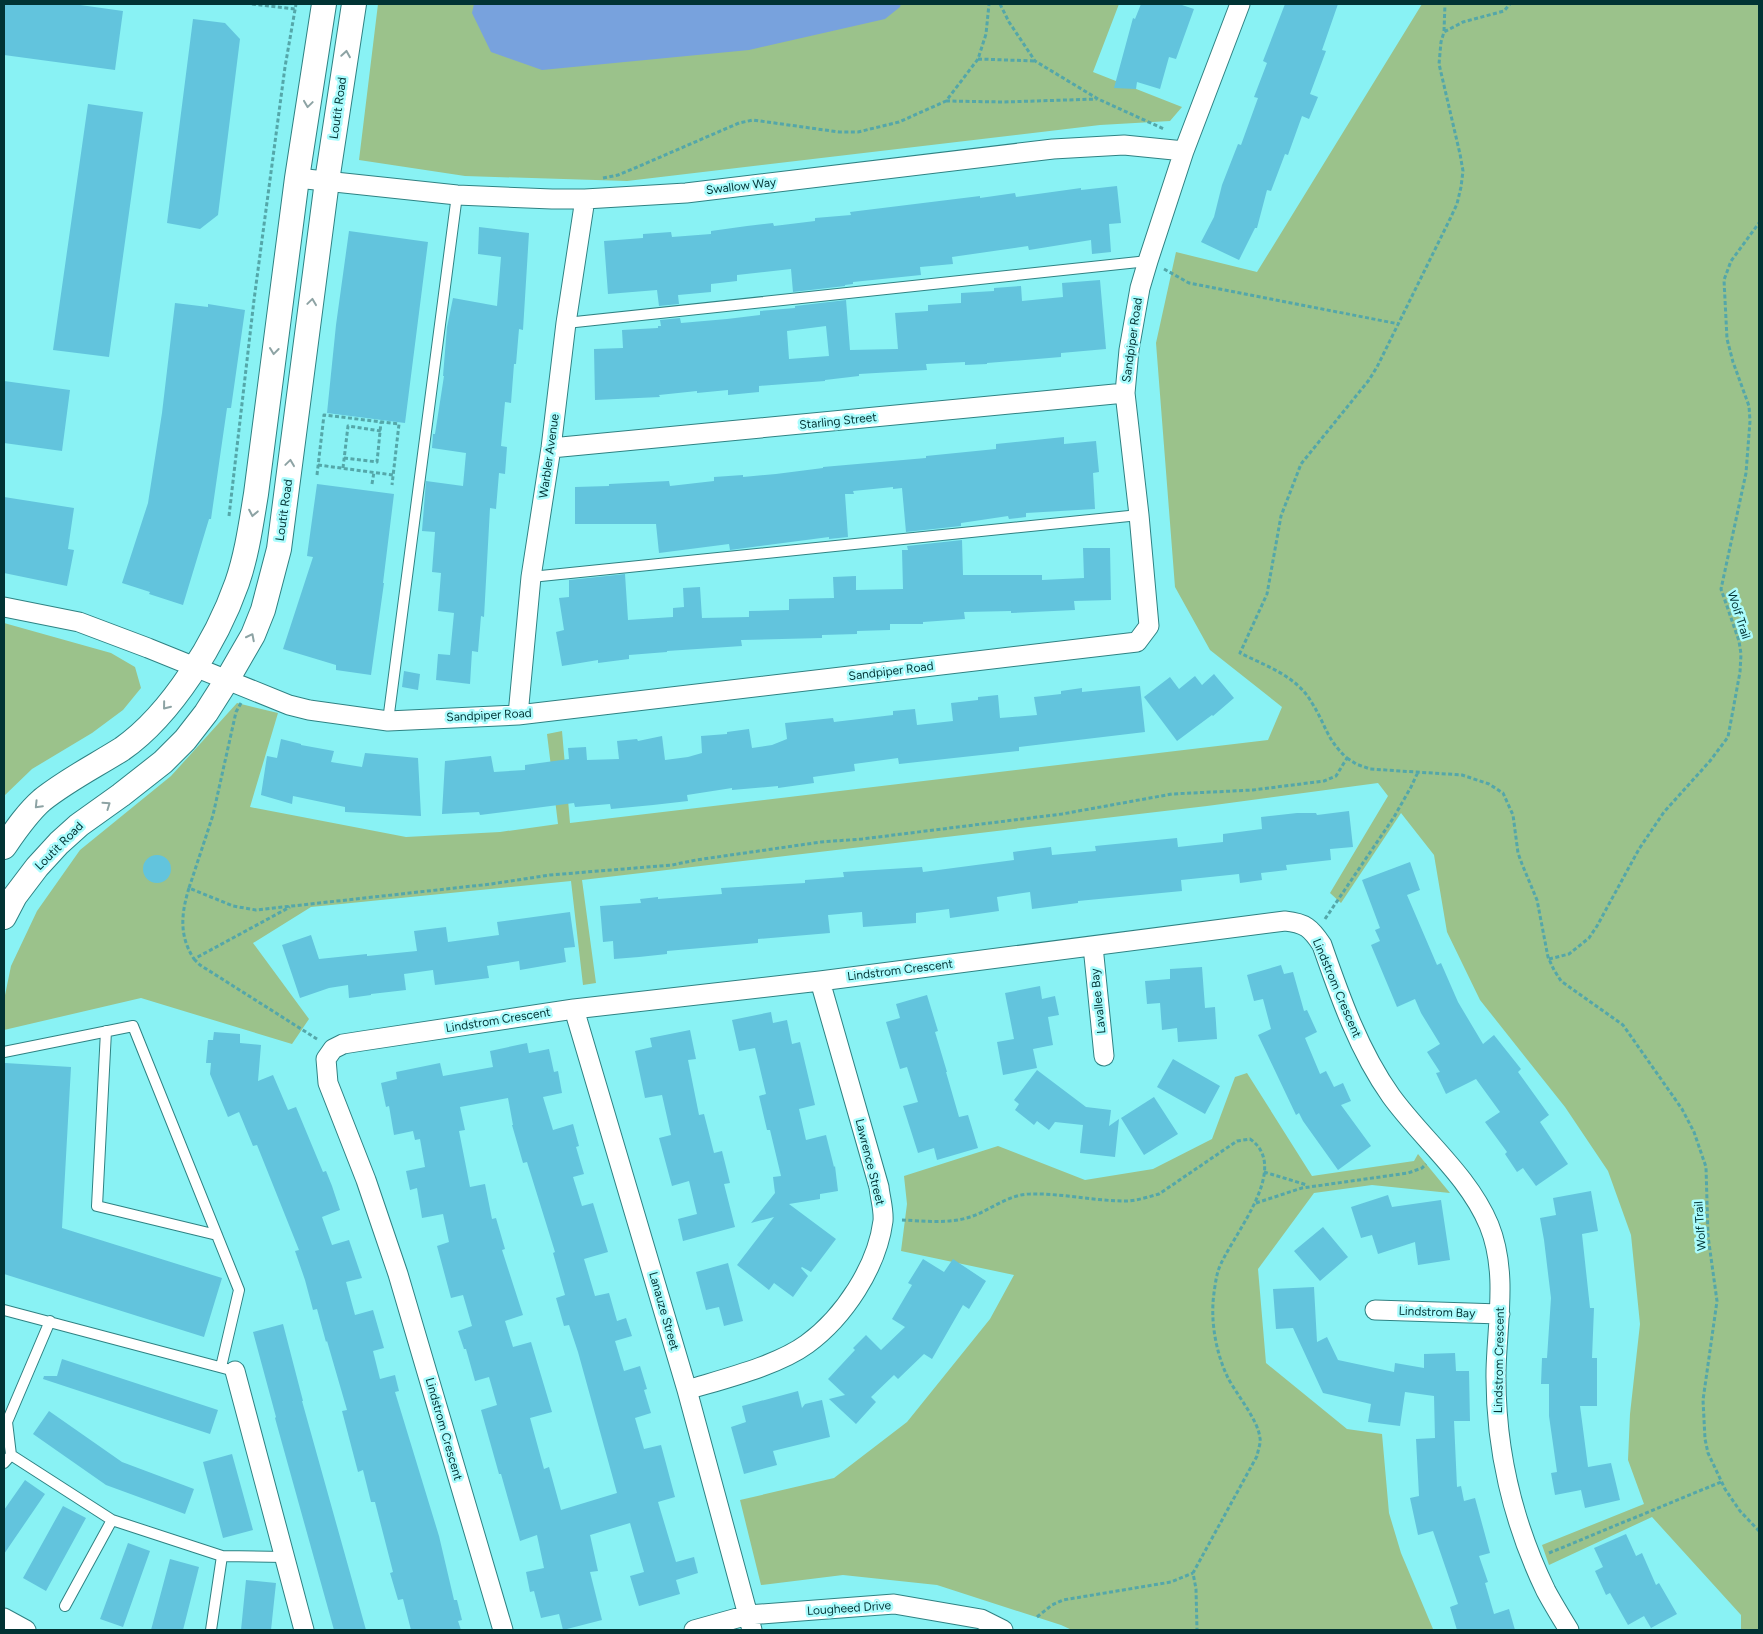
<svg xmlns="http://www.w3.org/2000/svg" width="1763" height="1634" font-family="Figtree,sans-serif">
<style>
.green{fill:#9bc28b}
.water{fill:#78a2dd}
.building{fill:#62c4dd;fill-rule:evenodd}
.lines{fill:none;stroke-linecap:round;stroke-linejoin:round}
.service-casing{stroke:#2f8283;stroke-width:12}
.minor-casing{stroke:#2f8283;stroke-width:21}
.tertiary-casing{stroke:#2f8283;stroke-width:26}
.path{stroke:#54a7a9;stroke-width:3;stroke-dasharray:4 2.5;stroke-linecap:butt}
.service{stroke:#fff;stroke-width:10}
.minor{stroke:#fff;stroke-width:19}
.tertiary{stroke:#fff;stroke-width:24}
.oneway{stroke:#8da3a4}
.labels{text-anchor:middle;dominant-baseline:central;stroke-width:5;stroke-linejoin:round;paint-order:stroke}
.street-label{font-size:12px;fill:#013334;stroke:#abfcfd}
</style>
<rect width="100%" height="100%" fill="#89f2f4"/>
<!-- green -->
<path class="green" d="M378,4h741l-26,68 89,35 -12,14 -70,4 -473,56 -162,-5 -106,-16z
M1422,4h337v1626h-18v-15l-89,-98 -103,48 -7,-20 102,-41 -16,-44 2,-46 10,-90 -9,-89 -23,-64 -43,-64 -85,-107 -33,-68 -13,-77 -33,-42 -60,90 -11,-10 58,-97 -10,-13 -171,23 -625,74 14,103 -13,2 -12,-104 -260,26 -58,36 56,76 -17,25 -151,-46 -137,32v-30l7,-34 26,-55 43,-61 91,-74 66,-73 41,10 -28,94 156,30 94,-5 58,-8 -11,-90 15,-3 8,92 698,-83 14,-33 -72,-57 -35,-63 -19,-244 20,-91 81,20z
M4,623l107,30 24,14 6,21 -18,22 -31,23 -60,36 -28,27z
M1247,1073l65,103 102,-15 4,-7 32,39 -78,-8 -58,8 -56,76 8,94 81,66 35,5 7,79 12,40 32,76 -4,1h-357l-11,-5 -124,-40 -94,-10 -82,10 -21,-85 94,-22 73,-56 83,-103 24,-44 -113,-24 6,-47 -3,-28 94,-30 87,34 68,-11 59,-30 23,-62z"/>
<!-- water -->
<path class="water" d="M474,4h427l-1,3 -15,12 -136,31 -207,20 -51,-18 -19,-39z"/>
<!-- building -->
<path class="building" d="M4,4h69l50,7 -8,59 -111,-15z
M1141,4h38l15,5 -18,50 -7,-2 -9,32 -23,-7 -1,7 -22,-1 19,-70 2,1z
M1285,4h53l-16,46 4,1 -16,43 8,3 -9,22 -7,-3 -14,39 -3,-1 -14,37 -4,-1 -10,38h-2l-16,32 -38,-18 13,-25 8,-32 16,-41 3,1 17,-47 -4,-1 13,-34 -4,-2z
M193,19l32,4 15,16 -22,176 -18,14 -33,-6z
M88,104l55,8 -34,245 -56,-7z
M1117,186l4,37 -12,1 2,28 -19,2 -1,-14 -62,10 -1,-4 -76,11 1,7 -33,3 1,8 -68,7v2l-8,1v1l-52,6 -2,-23 -54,6v6l-26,3v8l-33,3 1,9 -20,2 -2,-16 -49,4 -4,-53 39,-3v-4l28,-2 1,5 39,-3v-3l36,-5 26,-3 1,3 41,-5v-3l36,-3 -1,-3 130,-16v2l35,-5 1,4 65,-9v2z
M479,227l50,6 -6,97 -4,-1 -3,35h-2l-3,39 -6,-1 -4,44 6,1 -2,27 -6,-1 -3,36 -6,-1 -6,109 -3,-1 -3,36 -6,-1 -2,33 -34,-4 2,-26 12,1 4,-42 -16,-2 3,-38 -9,-1 3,-40 -13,-1 4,-50 37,5 3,-33 -34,-5 1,-14h2l9,-58h-1l4,-49 6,-29 44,8 4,-49 -23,-3z
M349,231l79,11 -23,181 -78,-10 9,-88z
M1100,280l6,69 -45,4v4l-74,6v1l-22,1v-3l-39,2 1,6 -68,4v2l-34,4v1l-66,5v6l-31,3v-5l-31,3v-2l-38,4 1,2 -65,3 -1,-51 29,-1 -1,-18 36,-2v-2h3l-1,-6 20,-2 1,5 46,-4 33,-4v-4l35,-3v-2l51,-6 4,50 48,-1 -3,-36 33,-2v-6l33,-2v-10l33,-2v-3l27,-2 1,15 41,-4 -1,-14zM826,326l3,30 -40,3 -2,-28z
M175,303l33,4v-3l37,6 -14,98h-4l-16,111h-2l-26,86 -34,-11 1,-2 -28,-9 26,-80 14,-90z
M4,381l66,9 -8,61 -58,-8z
M1064,437v7l32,-3 3,31 -6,1 2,36 -69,4v4l-17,2 -1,-3 -47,7v3l-55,6 -4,-44 -9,1v-2l-40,4 1,3h-9l3,43 -19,2v-2l-99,13 -1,-6 -70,9 -3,-29h-81v-37l34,-1v-2l60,-3 1,5 44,-5v-4l29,-2v2l33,-3 47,-6v-1l103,-9v-2l70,-7v-5z
M317,484l77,10 -11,89h1l-13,92 -35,-5v-5l-53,-16 30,-92 -6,-1z
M4,497l70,11 -6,41 6,1 -7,36 -63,-13z
M962,540l1,35h79v5l42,-2 -1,-30h27l1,52 -37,1 1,9 -64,3v-2l-47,1 1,7 -42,3v2h-33v6l-33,1v3l-35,1v3l-81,2 1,6 -75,5v1l-38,3v4l-31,4v-3l-36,6 -6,-34 8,-2 -5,-32 10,-1v-17l56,-6 3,46 45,-3v-9l11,-1 -1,-19 17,-1 2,31 47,-1v-6l40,-1v-11l45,-1 -1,-21 23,-1v14l47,-1 -1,-39h6l-1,-4z
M404,671l16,3 -2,16 -16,-3z
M1214,674l20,24 -21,18 -1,-1 -35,26 -33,-44 26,-20 9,12 16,-13 7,9z
M1140,686l5,46 -126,15v4l-120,13 -1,-6 -44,6 1,7 -42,6 1,6 -36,5v-2l-46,4v-2l-45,7 1,6 -35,4 -42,4 -1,-5 -35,3 -1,-4 -94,12 -1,-3 -37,2 3,-53 46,-5 3,16 31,-2v-5l44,-6 -1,-11 18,-1 1,13 32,-1 -2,-18 20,-2 1,2 24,-5 3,24 23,-3 14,-4 -1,-17 26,-2v-2l22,-3 3,19 20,-3 15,-6 -2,-16 48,-5 1,4 59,-7v-4l22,-2 2,16 36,-4 -2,-18 27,-3v-3l20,-2 2,23 37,-3 -3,-18 27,-3v-3l21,-3v4z
M281,739l20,5v1l33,6 -3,11 31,5 3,-14 53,5 3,58 -76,-4v-5l-52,-11 -1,8 -31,-9 6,-39 10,2z
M1349,811l4,36 -23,2 1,11 -45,5 1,5 -26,3 1,7 -22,3 -1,-9 -58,6 1,11 -104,10v2l-46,6 -2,-17 -33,5 2,14 -49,7 -1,-9 -33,4v10l-53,4 -1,-15 -34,3 2,18 -72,6v4l-91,8v3l-28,3 -25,2 -1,-18 -10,1 -3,-36 41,-3 -1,-4 18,-2v2l64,-5 -1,-6 84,-5v-3l39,-3 -1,-5 79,-5 1,5 91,-12 -1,-8 38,-5 1,8 44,-4 -1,-5 82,-8 1,9 45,-5v-8l39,-5 -1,-12 36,-4h19l1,2z
M143 869a14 14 0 1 1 28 0a14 14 0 1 1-28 0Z
M1410,862l10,28 -13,5 30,70 4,-2 17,39 25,42 11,-9 27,34 -3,3 31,43 -9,7 28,42 -32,22 -13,-18 -6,4 -12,-18 2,-2 -22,-30 15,-10 -24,-33 -30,15 -10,-21 4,-1 -13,-20 13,-8 -19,-31 -6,-14 -18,8 -26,-62 9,-4 -5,-11 5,-2 -18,-48z
M570,912l5,35 -11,1 2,14 -46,8 -1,-9 -32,5 2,12 -54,7 -2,-15 -29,4 2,16 -35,4v1l-22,3 -1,-13 -19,3 -29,10 -18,-53 29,-10 8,24 48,-5v2l50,-5 -3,-20 32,-4 2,15 51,-7 -2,-13z
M1281,965l3,9 9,-2 11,39 3,-1 10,22 -12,6 15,36 6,-3 8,16 9,-4 8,18 -10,4 30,41 -33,24 -35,-49 -4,-8 -3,2 -38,-80 13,-6 -8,-30 -9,2 -7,-26z
M1202,967l3,41 10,-1 2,32 -39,3 -1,-14 -15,2 -2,-27 -13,1 -2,-23 25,-2v-10z
M1040,986l2,13 13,-3 4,19 -11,2 5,28 -20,4 4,19 -34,7 -6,-33 17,-3 -9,-46z
M927,995l11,36 -3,1 12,40h-1l13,45 9,-2 10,33 -41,12 -3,-12 -16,5 -15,-47 15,-4 -11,-35 -7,2 -14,-47 14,-4 -4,-14z
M771,1012l2,11 14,-3 5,24 8,-2 15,63 -16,4 7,31 20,-5 8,32 1,-1 3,25 -18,3v5l-31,5 47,35 -25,33 -9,-5 -1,1 7,8 -15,21 -19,-14 -5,7 -32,-25 37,-48 -23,6 24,-30 -2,-16 8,-1 -11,-46h-3l-8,-34 7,-2 -11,-46 -16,3 -7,-31z
M690,1030l6,29 -8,1 11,55 5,-1 10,39 8,-2 8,32 -6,1 11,43 -52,14 -5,-22 19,-5 -8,-33 -17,5 -13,-48 12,-3 -9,-40 -17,3 -10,-47 17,-4 -2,-9z
M214,1032l26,2v9l21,2 -3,36 15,-6 15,35 8,-3 27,65 3,-1 6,15 8,24 -18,7 10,28 17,-5 13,38 -16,4 9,33 18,-5 11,38 -11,3 7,28 15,-4 4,16 -4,1 44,144 15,64h3l5,20 -4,1 3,9h-50l-8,-31 -5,1 -8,-27 3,-1 -18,-70h-4l-8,-32 -5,2 -16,-61 5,-1 -20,-69 -1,1 -9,-33 -4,1 -8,-30 -10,-29 4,-1 -42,-105 -4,1 -14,-34 -11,5 -18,-43 1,-11h-5l2,-23h5z
M527,1043l2,10 20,-4 5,23 4,-1 4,22 -19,4 10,33 20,-6 6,22 -3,1 8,27 -11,3 9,29 11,-3 15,49 -24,7 11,37 14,-3 8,28 9,-3 6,18 -17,5 9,30 16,-5 7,23 -3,1 7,23 -16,5 9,31 17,-4 14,52 -17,5 18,60 18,-5 4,16 -22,7 4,14 -41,12 -9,-30 14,-4 -14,-49 -40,12 8,36 -8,1 12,48 -39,10 -4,-16 -18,4 -7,-27 -4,1 -4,-20 18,-4 -7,-33 -17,6 -19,-67h-2l-18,-64 16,-5 -8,-28 -14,4 -9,-32h-2l-6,-18 14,-5 -9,-31 -12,3 -14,-52 12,-4 -6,-28 -21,4 -5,-30 -7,2 -4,-19 19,-4 -5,-28 -5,1 -2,-9 -19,4 -5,-29 -3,1 -5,-24 16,-4 -1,-7 44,-9 3,13 50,-9 -3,-16zM508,1098l5,27h-1l11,38 4,-1 28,90 -2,1 12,42 -9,3 8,28 5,-1 9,27 39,141 -56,17 -12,-43 -5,2 -14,-51 22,-6 -21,-70 -18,5 -8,-26 18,-6 -21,-65 3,-1 -9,-31 -4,1 -7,-35 -15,3 -11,-56 6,-1 -5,-23z
M1173,1059l47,27 -15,28 -48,-27z
M5,1063l66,4 -9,161 160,50 -18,59 -200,-63v-181z
M1037,1070l49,37 25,3 -2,16 10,-7 -4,38 -35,-4 3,-28 -28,-3 -6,8 -12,-9 -3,4 -19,-15 4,-6 -5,-4z
M1154,1097l24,37 -34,21 -23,-37z
M1591,1191l7,40 -16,3 8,74h4l-2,50h5v48h-17l8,61 23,-4 9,37 -35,8 -4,-18 -26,5 -4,-22 6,-1 -8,-56v-32h-8l1,-26h5l4,-60 -7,-58 -4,-22 16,-3 -3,-17z
M1388,1195l4,12 49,-7 9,60 -32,5 -3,-23 -37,12 -6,-19 -11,3 -10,-31z
M1323,1227l25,30 -28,24 -26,-30z
M923,1259l21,13 9,-13 33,22 -17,28 -6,-4 -31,54 -8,-5 -26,25 -4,-4 -23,22 5,5 -20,22 -27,-25 16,-4 -17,-16 27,-29 -2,-2 13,-13 15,15 24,-23 -13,-8 20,-34 -4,-2z
M728,1263l15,58 -19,5 -5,-19 -13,3 -10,-38z
M1314,1287l3,55 10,-5 11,23 56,12 1,-9 29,5v-14l31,-1 1,18h13l1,50h-16l3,66 4,-1 3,15 11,-3 15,55 -11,3 9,26 -3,1 9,31 15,-5 6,21h-58l-7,-23 8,-3 -25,-73 -15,4 -8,-37 9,-2 -3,-57 19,-1 -1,-42 -29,-4 -5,34 -32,-4 3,-18 -48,-11 -30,-65 -17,1 -3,-40z
M283,1324l20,77h-1l64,229h-32l-59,-212 1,-1 -23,-85z
M62,1359l156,51 -8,24 -167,-55 1,-3h13z
M798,1391l4,17 3,-4 17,-4 8,37 -57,14 4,14 -33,9 -13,-47 15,-5 -4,-16z
M49,1411l73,51 72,27 -9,25 -79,-29 -73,-51z
M232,1454l21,76 -30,8 -20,-76z
M25,1480l20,14 -41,60v-44z
M63,1506l23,12 -40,73 -23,-13z
M1626,1534l10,22 6,-3 14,32 3,-2 18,31 -26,14 -7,-12 -16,9 -18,-32 -4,2 -11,-24 8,-4 -9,-19z
M128,1543l22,8 -27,76 -23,-8z
M170,1559l29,8 -16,63h-32z
M246,1580l30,3 -5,47h-30z"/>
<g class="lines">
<defs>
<path id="service" d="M566,323l582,-62
M531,577l608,-62
M388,721l69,-526
M106,1031l-9,175 120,29
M4,1052l129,-26 106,264 -18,77
M4,1310l223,59
M50,1321l-43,101 4,33 101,65 110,36 63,1
M4,1463l7,-8
M65,1606l47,-86
M211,1630l11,-74"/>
<path id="minor" d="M297,178l160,17 95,4h33l101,-6 367,-44 71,-4 60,6
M551,448l574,-55
M4,607l75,15 69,26 141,57 20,5 79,11 130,-6 619,-73 12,-16 -10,-111 -14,-122 4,-43 11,-62 8,-27 36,-110 56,-147
M518,715l13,-138 20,-129 15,-125 19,-124
M1093,946l11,110
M574,1009l113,381 65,240
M1375,1310l125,4
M235,1371l69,259
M687,1390c36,-11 90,-24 120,-46 37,-27 70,-77 76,-123 1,-11 -3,-24 -4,-34l-59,-206
M4,1618l22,12
M503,1630l-105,-356 -32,-94 -38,-97 -2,-24 7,-10 10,-5 19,-3 212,-32 246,-28 465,-60c20,2 26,7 37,24 18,52 37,106 69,151 32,44 77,79 98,129 19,47 8,98 7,146 -1,76 17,152 50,220 7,13 15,26 23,39
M694,1630l54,-15 146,-11 87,15 22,11"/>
<path id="tertiary" d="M4,847c11,-16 23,-34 38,-47 25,-20 53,-34 80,-51 50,-35 95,-109 115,-166 10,-29 14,-59 19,-89l41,-316 27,-174
M4,917l11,-21 22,-29 22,-24 20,-18 42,-30 42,-33 22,-22 21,-27 21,-33 26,-45 10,-25 16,-61 48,-368 27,-177"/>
</defs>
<!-- service casing -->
<use href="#service" class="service-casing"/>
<!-- minor casing -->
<use href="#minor" class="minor-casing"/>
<!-- tertiary casing -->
<use href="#tertiary" class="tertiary-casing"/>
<!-- path -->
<path class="path" d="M252,4l43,5
M1000,4l9,18 26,39 63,38 66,30
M1444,31l1,-27
M978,59l57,2
M946,101l58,1 93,-3
M603,178l15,-3 17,-7 104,-45 14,-3 86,12h19l41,-10 47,-21 32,-42 8,-25 3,-30
M1164,269l25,14 210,41
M344,458l33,4 4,-40
M318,465l75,10
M343,468l5,-42 33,5
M317,475l7,-60 75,9 -7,61
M372,484l2,-12
M229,516l25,-216 31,-233 11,-63
M241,703l-5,9 -23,103 -24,73 44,18 23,4 235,-26 59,-9 122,-10 24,-5 125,-18 41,-3 200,-25 110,-20 81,-4 71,-9 12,-5 11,-18c-21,-19 -21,-33 -35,-55 -15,-27 -46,-37 -72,-50l27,-59 14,-78 20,-52 68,-84 8,-13 73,-148 7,-15 4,-17 2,-16 -3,-17 -21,-90 2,-22 3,-10 19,-10 41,-11 6,-7
M1347,758l9,6 14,5 92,6 27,9 14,9 10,22 5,38 4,11 15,36 11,57 6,13 7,11 62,44 59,84 12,23 12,35 2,69 9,65 -14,99 2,39 3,14 17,36 15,22 19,20
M189,888c-8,26 -10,48 5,71l96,-52
M1325,919l69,-102 17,-30 7,-15
M194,959l6,6 117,74
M1549,959l20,-5 20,-16 8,-12 42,-77 25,-37 46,-51 18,-24 12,-65 1,-18 -2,-13 -18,-52 25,-116 4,-52 -1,-15 -16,-44 -6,-23 -3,-59 7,-19 28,-38
M1264,1172l43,13
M1256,1203l46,-15 106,-15 14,-5 4,-4
M902,1220c21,1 47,4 68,-3 19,-6 39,-23 60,-23 31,-1 63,7 95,7 11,0 23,-4 34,-7l78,-53 13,-2c43,30 -21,99 -32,132 -2,7 -3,15 -4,22 -4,28 2,60 14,85 9,17 30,42 32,60 1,5 -2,12 -3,18l-64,117 3,16 1,41
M1549,1553l172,-71
M1037,1617l15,-12 11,-5 108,-18 22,-9"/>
<!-- service -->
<use href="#service" class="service"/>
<!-- minor -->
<use href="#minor" class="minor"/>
<!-- tertiary -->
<use href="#tertiary" class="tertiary"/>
</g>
<!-- one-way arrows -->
<defs><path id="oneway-chevron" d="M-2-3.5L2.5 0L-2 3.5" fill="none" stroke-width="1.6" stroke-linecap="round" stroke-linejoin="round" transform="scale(1.25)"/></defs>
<g class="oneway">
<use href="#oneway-chevron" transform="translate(346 54) rotate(-81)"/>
<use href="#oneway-chevron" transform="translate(308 104) rotate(98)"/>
<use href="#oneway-chevron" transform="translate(312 302) rotate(-82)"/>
<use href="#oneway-chevron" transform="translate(274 351) rotate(97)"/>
<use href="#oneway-chevron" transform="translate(290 463) rotate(-82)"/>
<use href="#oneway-chevron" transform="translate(253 513) rotate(101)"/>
<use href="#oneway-chevron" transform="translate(251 637) rotate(-63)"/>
<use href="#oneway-chevron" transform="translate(166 706) rotate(129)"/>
<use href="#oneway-chevron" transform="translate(38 805) rotate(134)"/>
<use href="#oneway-chevron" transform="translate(107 805) rotate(-35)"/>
</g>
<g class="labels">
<!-- street labels -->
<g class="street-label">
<text transform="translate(338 108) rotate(-82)">Loutit Road</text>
<text transform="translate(741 186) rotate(-7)">Swallow Way</text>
<text transform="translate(1132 340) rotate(-82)">Sandpiper Road</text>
<text transform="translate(838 421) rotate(-6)">Starling Street</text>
<text transform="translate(549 456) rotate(-82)">Warbler Avenue</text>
<text transform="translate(284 510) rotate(-82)">Loutit Road</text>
<text transform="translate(1739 615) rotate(72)">Wolf Trail</text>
<text transform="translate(891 671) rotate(-7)">Sandpiper Road</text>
<text transform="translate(489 715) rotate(-3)">Sandpiper Road</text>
<text transform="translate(59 846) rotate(-45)">Loutit Road</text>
<text transform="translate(900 970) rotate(-7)">Lindstrom Crescent</text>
<text transform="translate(1337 988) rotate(67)">Lindstrom Crescent</text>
<text transform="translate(1098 1001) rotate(-96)">Lavallee Bay</text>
<text transform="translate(498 1020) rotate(-9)">Lindstrom Crescent</text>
<text transform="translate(870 1162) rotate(76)">Lawrence Street</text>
<text transform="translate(1700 1226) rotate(-94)">Wolf Trail</text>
<text transform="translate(664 1311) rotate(74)">Lanauze Street</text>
<text transform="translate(1437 1312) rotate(2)">Lindstrom Bay</text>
<text transform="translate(1499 1360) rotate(-89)">Lindstrom Crescent</text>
<text transform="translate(444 1429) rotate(74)">Lindstrom Crescent</text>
<text transform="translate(849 1608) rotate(-4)">Lougheed Drive</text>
</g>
</g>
<!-- border -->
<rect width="1763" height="1634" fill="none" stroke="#013334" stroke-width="10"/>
</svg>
